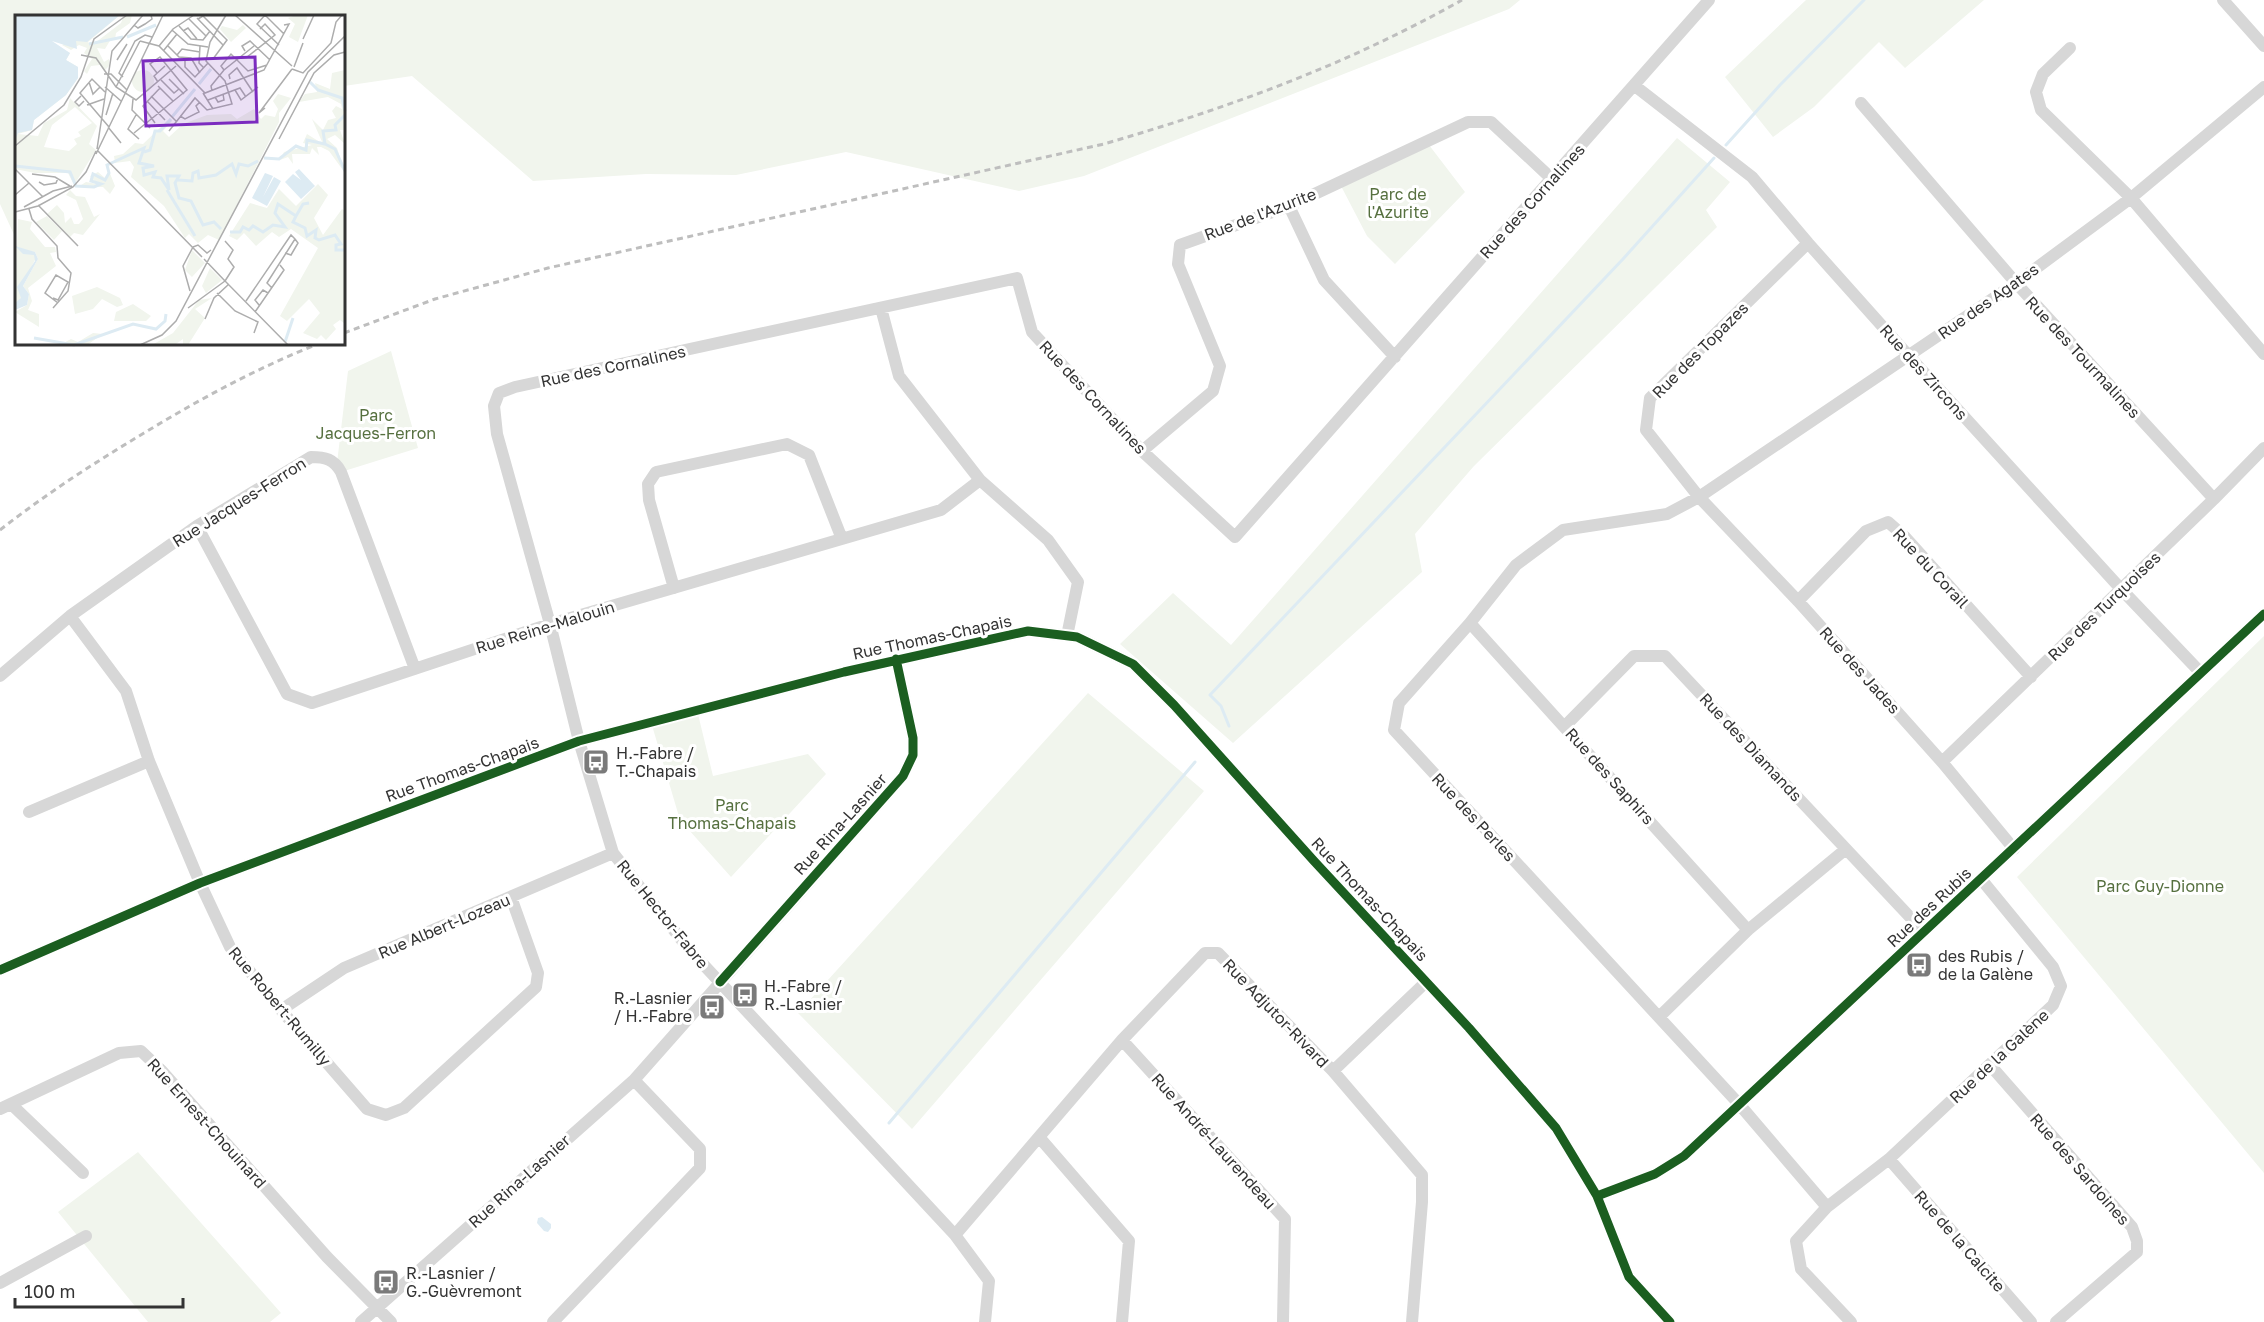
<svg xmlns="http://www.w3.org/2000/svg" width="2264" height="1322" font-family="'Golos Text',sans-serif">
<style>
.green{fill:#f1f5ed}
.water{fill:#ddebf3}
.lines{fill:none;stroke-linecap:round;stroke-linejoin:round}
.stream{stroke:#ddebf3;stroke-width:3}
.minor{stroke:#d7d7d7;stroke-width:12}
.rail{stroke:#bebebe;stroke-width:3;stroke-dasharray:6 4.5;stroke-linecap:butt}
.cycleway-casing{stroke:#fff;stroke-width:13}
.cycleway{stroke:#1b5e20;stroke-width:9}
.labels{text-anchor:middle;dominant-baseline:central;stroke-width:6;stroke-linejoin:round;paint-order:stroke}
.park-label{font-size:16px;fill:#56703f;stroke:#fff}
.street-label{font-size:16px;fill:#333;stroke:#fff}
.poi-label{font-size:16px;fill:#333;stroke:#fff;text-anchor:start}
.inset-river{fill:none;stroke:#ddebf3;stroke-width:3}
.inset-road{fill:none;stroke:#adadad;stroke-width:1.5}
.view{fill:#7b2cbf;fill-opacity:0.15;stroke:#7b2cbf;stroke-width:3}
.inset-edge{fill:none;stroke:#333;stroke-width:3}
</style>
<rect width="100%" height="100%" fill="#fff"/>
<!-- green -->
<path class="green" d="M0,0h1520l-11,9 -425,167 -65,15 -173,-39 -110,23 -90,-1 -113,7 -121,-105 -68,10v-70h-328v223l-16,-35z
M1806,0h178l-79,68 -26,-26 -65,65 -41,30 -48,-60z
M1677,138l53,44 -24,28 11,17 -243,239 -59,68 7,38 -189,171 -113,-99 53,-51 58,52z
M1429,145l36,47 -70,72 -28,-28 -26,-50z
M391,351l27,97 -77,24 -4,-9 11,-92z
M2264,636v537l-247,-296z
M1088,693l116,98 -292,338 -114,-116z
M697,710l16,66 95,-22 18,20 -95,103 -51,-57 -29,-98z
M138,1152l143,161 -11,9h-122l-90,-110z"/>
<!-- water -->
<path class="water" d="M542,1217l9,7v4l-3,4 -4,-1 -7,-8 1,-5z"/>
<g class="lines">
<!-- stream -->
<path class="stream" d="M1726,145l54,-60 84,-85
M1229,726l-8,-20 -11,-11 413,-436 91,-101
M889,1123l306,-361"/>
<!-- minor -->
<path class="minor" d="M2223,0l41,46
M2070,48l-27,26 -7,18 5,18 90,88 133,156
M1635,86l117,91 56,66 100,112 213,234 80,84
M1861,103l155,180 198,216
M1289,206l35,74 71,77
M1808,243l-158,155 -4,32 53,67 99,104 144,161 72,87
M881,308l18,68 81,104 68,60 30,42 -11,54
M1142,451l71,-60 7,-25 -42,-102 2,-19 109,-39 179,-84h23l61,57
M197,526l90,168 25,9 238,-79 391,-114 39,-30
M674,588l-25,-88 -1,-16 8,-12 131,-28 22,11 33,84
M1798,601l68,-70 22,-9 17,15 126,140
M70,616l56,75 23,70 51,122 30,64 51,63 86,99 19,6 18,-7 132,-121 2,-14 -27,-76
M1470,623l278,307
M0,676l70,-60 127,-90 114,-69c14,0 23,2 30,15l74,197
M1565,726l69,-70h31l259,276
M1942,762l272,-263 50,-51
M29,812l120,-51
M0,970l200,-87 379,-142 265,-69 184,-41 49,6 56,27 41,41 140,156 155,167 87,100 41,68 32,81 41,45
M281,1010l63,-42 269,-115
M1659,1017l89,-87 98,-81
M1122,1040l163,179 -2,103
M1990,1065l142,162 5,14v11l-81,70
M1333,1071l93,-89
M11,1104l72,69
M0,1109l119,-56 22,-2 20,19 166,187 64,65
M1039,1137l90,104 -7,81
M1889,1159l142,163
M1597,1196l58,-22 29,-18 580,-542
M1827,1207l-88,-103 -345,-374 5,-27 71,-80 46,-58 47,-35 104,-16 32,-17 317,-214 115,-85 133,-111
M955,1235l167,-195 83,-87h13l115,118 89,104v27l-10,120
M0,1283l86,-47
M361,1322l273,-242 269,-304 10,-21v-17l-17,-79
M553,1322l147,-154v-19l-66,-69
M985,1322l4,-41 -34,-46 -267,-287 -75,-95 -34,-112 -29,-117 -53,-190 -3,-28 5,-13 16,-6 502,-109 15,54 110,119 93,86 474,-537
M1851,1322l-50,-53 -5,-28 31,-34 62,-48 164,-154 8,-19 -8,-19 -72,-88"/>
<!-- rail -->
<path class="rail" d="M344,333l91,-34 113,-31 556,-124c127,-37 242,-79 358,-144
M0,530c46,-36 94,-67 144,-97 56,-34 113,-65 174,-89"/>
<defs>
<path id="cycleway" d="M0,970l200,-87 379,-142 265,-69 184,-41 49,6 56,27 41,41 140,156 155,167 87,100 41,68 32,81 41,45
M720,982l183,-206 10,-21v-17l-17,-79
M1597,1196l58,-22 29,-18 580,-542"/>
</defs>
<!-- cycleway casing -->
<use href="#cycleway" class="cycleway-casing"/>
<!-- cycleway -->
<use href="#cycleway" class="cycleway"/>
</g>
<!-- icons -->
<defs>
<symbol id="bus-square" viewBox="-11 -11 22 22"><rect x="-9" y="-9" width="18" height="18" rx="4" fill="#7a7a7a" stroke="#fff"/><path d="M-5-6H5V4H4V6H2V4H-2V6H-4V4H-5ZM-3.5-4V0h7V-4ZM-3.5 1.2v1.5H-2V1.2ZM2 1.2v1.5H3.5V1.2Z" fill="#fff"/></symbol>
</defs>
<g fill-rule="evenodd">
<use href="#bus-square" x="581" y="747" width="30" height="30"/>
<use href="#bus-square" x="1904" y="950" width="30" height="30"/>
<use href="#bus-square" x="730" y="980" width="30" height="30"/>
<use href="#bus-square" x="697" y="992" width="30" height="30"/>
<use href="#bus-square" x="371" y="1267" width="30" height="30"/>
</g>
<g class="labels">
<!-- park labels -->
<g class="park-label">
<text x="1398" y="194">Parc de<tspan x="1398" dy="18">l'Azurite</tspan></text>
<text x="376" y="415">Parc<tspan x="376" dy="18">Jacques-Ferron</tspan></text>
<text x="732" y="805">Parc<tspan x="732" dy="18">Thomas-Chapais</tspan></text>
<text x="2160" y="886">Parc Guy-Dionne</text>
</g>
<!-- street labels -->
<g class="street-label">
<text transform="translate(1532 201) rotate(-48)">Rue des Cornalines</text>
<text transform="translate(1260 214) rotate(-21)">Rue de l'Azurite</text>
<text transform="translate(1988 301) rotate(-35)">Rue des Agates</text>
<text transform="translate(1700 350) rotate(-45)">Rue des Topazes</text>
<text transform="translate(2083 357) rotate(47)">Rue des Tourmalines</text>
<text transform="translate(613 366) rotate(-12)">Rue des Cornalines</text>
<text transform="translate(1924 372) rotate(48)">Rue des Zircons</text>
<text transform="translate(1093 397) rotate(47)">Rue des Cornalines</text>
<text transform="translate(239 502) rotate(-32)">Rue Jacques-Ferron</text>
<text transform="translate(1931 568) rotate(47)">Rue du Corail</text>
<text transform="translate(2104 606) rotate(-44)">Rue des Turquoises</text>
<text transform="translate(545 627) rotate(-17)">Rue Reine-Malouin</text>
<text transform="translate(932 637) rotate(-12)">Rue Thomas-Chapais</text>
<text transform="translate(1860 670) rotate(48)">Rue des Jades</text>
<text transform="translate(1751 747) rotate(47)">Rue des Diamands</text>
<text transform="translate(462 769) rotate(-20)">Rue Thomas-Chapais</text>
<text transform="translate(1610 776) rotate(48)">Rue des Saphirs</text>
<text transform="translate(1474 817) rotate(47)">Rue des Perles</text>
<text transform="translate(840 824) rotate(-48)">Rue Rina-Lasnier</text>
<text transform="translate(1370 899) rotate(47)">Rue Thomas-Chapais</text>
<text transform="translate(1929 907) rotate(-43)">Rue des Rubis</text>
<text transform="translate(663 914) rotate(51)">Rue Hector-Fabre</text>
<text transform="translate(444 926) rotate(-23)">Rue Albert-Lozeau</text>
<text transform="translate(280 1006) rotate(50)">Rue Robert-Rumilly</text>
<text transform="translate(1276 1013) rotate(46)">Rue Adjutor-Rivard</text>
<text transform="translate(1999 1056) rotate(-43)">Rue de la Galène</text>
<text transform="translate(207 1123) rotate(48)">Rue Ernest-Chouinard</text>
<text transform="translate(1214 1141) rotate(48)">Rue André-Laurendeau</text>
<text transform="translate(2080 1169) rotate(49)">Rue des Sardoines</text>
<text transform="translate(519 1181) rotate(-42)">Rue Rina-Lasnier</text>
<text transform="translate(1960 1241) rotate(49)">Rue de la Calcite</text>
</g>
<!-- poi labels -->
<g class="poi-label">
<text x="616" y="753">H.-Fabre /<tspan x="616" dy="18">T.-Chapais</tspan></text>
<text x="1938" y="956">des Rubis /<tspan x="1938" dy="18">de la Galène</tspan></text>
<text x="764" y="986">H.-Fabre /<tspan x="764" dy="18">R.-Lasnier</tspan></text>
<text x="692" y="998" text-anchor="end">R.-Lasnier<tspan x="692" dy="18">/ H.-Fabre</tspan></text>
<text x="406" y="1273">R.-Lasnier /<tspan x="406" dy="18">G.-Guèvremont</tspan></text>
</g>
</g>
<!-- overview -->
<g transform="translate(15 15)">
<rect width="330" height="330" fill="#fff"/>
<path d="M105,0l-32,27 3,4 30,-23 3,-8h8l-2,8 -14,10 -1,7 -4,-1 -6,10 -8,-1 7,14 5,-3v7l-5,5 -4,-6 -9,1 -4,8 -3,-3 8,-12 -8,-6 3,-5 -8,-3 -8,5 -9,-5zM281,0h12l-10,27 -9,-5 6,-13 -7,-6zM228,10l3,3 -15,14 -11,-13 2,-3 15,4zM39,30l16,8 -4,7 12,7v11l-12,17 -32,25 -2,10 -14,4 20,2 6,-13 23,-13 3,-12 27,28 -8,18 7,6 -22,35 -6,-12h-33l-20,-4v-41zM60,92l17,16 -14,9 3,4 -7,3 3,5 -8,7 -25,-4 8,-22zM330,55v60h-5l5,14 -10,-9 -8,4 10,9 8,25 -16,-22 -8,-4h-4l2,8 -7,-7 -2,6h-18l1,10 -5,-7 -8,3 4,-8 28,-7 -9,-2 4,-9 16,10 -11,-25 11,11 5,-10 8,-2 -4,-7 4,-5 6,3 -1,-5 -13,-7 -29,5 6,-8 12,-2 -2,-9 15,6 2,-16zM117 66a11 11 0 1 1 22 0a11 11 0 1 1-22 0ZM263,79l13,4 -12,15v9l-60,118 -11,-5 -10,8 -9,-9 -4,4 -21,-32 -33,-29 3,-10 -4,-6 -15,2 -1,-7 9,-2 12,-11 8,1 27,-26 2,3 -9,10 6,6 14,-13 24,-9 24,-1 6,5 17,-10 7,10 4,-4 10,2 3,-8 -5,-8zM94,156l6,15 -5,8 -7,-7h-25l8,-5 11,2 -7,-8 8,-4 7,6zM303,169l10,11 -14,23 9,17 19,-26 3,2v113l-5,-4 -7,5 3,4 -10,11 -5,-5 -4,4 -14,-6 17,-20 -11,-14 -22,22 -7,-5 38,-68 -27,-19 -12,8 -7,-5 -16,14 -12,-13 -7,7 -8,-4 21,-33 17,5 12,-19 17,17zM55,175l6,6 9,1 9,20 6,-3 -17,21 -9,-2 -4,4 -23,-23 10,-9 7,8 1,10 6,-6 3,7h5l4,-5 -7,-19 -10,-5zM32,201l15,15 -8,9 -18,-18zM3,204l14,3 -2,7 15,18h10l1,5 -6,1 6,13 -28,22 4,13 -4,9 11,4v13l-24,-15 12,-7 2,-11 -6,-8 15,-27 -3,-7h-12l12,2 1,4 -15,29 5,11 -11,8zM177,235l13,13 -13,14 -7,-7zM195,253l12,12 -16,13 -4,-7zM82,272l23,11 3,7 -6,2 -15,-8 -9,10 -18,5 -3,-18zM197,283l-17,11 10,9 -17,27h-5v-6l-7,5 -24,1 21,-12 26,-33zM118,289l18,12 -5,5h-32l2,-9zM78,318l10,1 -16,11h-27l11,-6 7,3z" fill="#f1f5ed" fill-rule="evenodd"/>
<path d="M0,0h105l-33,27 -11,-1 1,8 -25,-8 18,12 -4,7 12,7v11l-12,17 -32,25 -2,10 -14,3 -3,8zM284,154l16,17 -14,13 -16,-17 8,-8 8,6 -6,-8zM250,158l8,3 -10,21 11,-20 7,4 -14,25 -15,-8zM0,231l20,6 3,7 -15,27 6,8 -2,11 -12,5v-7l6,-5 -4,-11 18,-26 -1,-6 -11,-1z" fill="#ddebf3"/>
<path class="inset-river" d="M112,22l29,-12M74,29l34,-7M295,67l8,8 24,8 3,13M184,69l12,-15M157,102l23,-28M310,129l10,5 10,22M129,137l6,-2 5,-19h5l11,-12M249,143l15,1 17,-13 10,4 1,-10 18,4 -2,-13 13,-1 -1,-5 10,-10M0,151l55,6 6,14 18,1 7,-3 -10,-3 2,-7 12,6 4,-7 -2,-8 37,-17 -5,15 15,3 -11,2 1,7 11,-3 -2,5 8,1 8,12 -2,-14h12l-4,7 4,15 12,3 12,24 11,-3 7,7M163,165l14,1 1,-8 5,-2 1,7 17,-3 16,-11 4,10 3,-10 9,2 10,-5M152,175l28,46M281,201l7,-12 6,-1M215,217h10l3,-5 6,3 4,-4 10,6 10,-7 12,2 -10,-14 3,-9 18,12 -3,6 12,6 2,8 9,-6 -1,8 4,2 16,-5 6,9 -5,1v5h9M19,323l40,7 59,-21 23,5 9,-8 1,-7M270,327l8,-24"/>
<path class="inset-road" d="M220,0l57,51M182,3l26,27M174,4l17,17M183,4l5,-3 24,24 -14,19M119,10l4,3 7,-4 7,-5 -1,-4M164,11l12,13 12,1 7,-9M157,15l16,14 20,3M168,16l5,-3 9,11M288,24l11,-24M125,26l19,5 46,47 59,-23 25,-46 -5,1M264,30l-22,-21 8,-9 19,19M144,31l14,-17 21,-14M153,31l11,11 12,1 9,15M185,31l-1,17 5,5M149,35l13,-16M230,36l-3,-5 8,-5 20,19M66,40l15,3 20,29 20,13 40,-34M162,40l5,-6 18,3M170,42v10l10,10 13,-14M232,42l28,-22 -10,-11 -5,5M102,45l10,-16M279,52l9,-24M277,54l11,4 28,-30 5,-21 6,-7M209,55l-3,-4 10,-12 17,17 19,-6M89,59h7l16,16M108,62l-4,-4 16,-32 10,-6 7,2M154,64l15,15M215,64l-1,-4 8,-7 16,24M146,65l13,13 5,-4M74,67l4,12 7,-7M143,67l-4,-6 11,-10M143,71l15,15M90,72l16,14M101,72l24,-46M220,75l6,10 17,-13M197,76l-1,-5 13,-16 30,-24M90,77l-13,-13 -12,14 29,34M188,78l10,16M66,81l-6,6 4,4 5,-5M136,81l25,25M200,82l3,5 6,-2 -1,-6M118,84l-1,11 18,18M193,85l32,-12 6,9M132,86l18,19M72,90l17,-6M250,93l-6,5 33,-44M91,100l7,-22M121,100l-8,14 11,10M165,101l5,3 14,-7 -3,-6 4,-4M140,108l-12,-17 17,-18M93,112l13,16M154,116l26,-33 12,12 25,-6 -7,-23 -19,-20 4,-19 16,-27M119,118l53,-43 -27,-33 -10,7 7,9M264,124l35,-66 20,-18 11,-3M0,131l49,-41 17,-28 13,-38 33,-24M82,134l15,-98 31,-36M82,135l105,107M81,139l67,-139M0,154l28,28M17,159l23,3 15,9M24,167l5,3 12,-2 2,-5M0,180l14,-12M23,190l40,41M9,192l29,-16 19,-5M14,194l3,10 25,27 1,12 13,15 -3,18 -15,17M0,197l23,-6 35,-19 13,-15 10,-21M210,226l8,9 -5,9 6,8 -9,14 63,64M178,232l5,-2 9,8 4,-3M270,238l6,2 7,-12 -3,-4M189,244l21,22M257,273l-5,-5 28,-44M175,276l-7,-25 10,-19M202,278l18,18 23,11 -4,11M38,283l5,2 10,-18 -12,-7 -11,18 13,10M231,286l45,-66 4,4M244,290l-4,-5 8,-10 5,3M173,293l37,-27M240,297l29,-42 -4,-5M190,304l9,-21 15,-14M125,330l22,-10 14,-14 132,-249 37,-36"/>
<path class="view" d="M240,42l2,65 -111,4 -3,-65z"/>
<rect width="330" height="330" class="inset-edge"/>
</g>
<!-- scale -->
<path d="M15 1298v9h168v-9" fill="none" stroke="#333333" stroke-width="3"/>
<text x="24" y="1298" font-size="18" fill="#333333" stroke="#ffffff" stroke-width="4.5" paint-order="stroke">100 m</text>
</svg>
